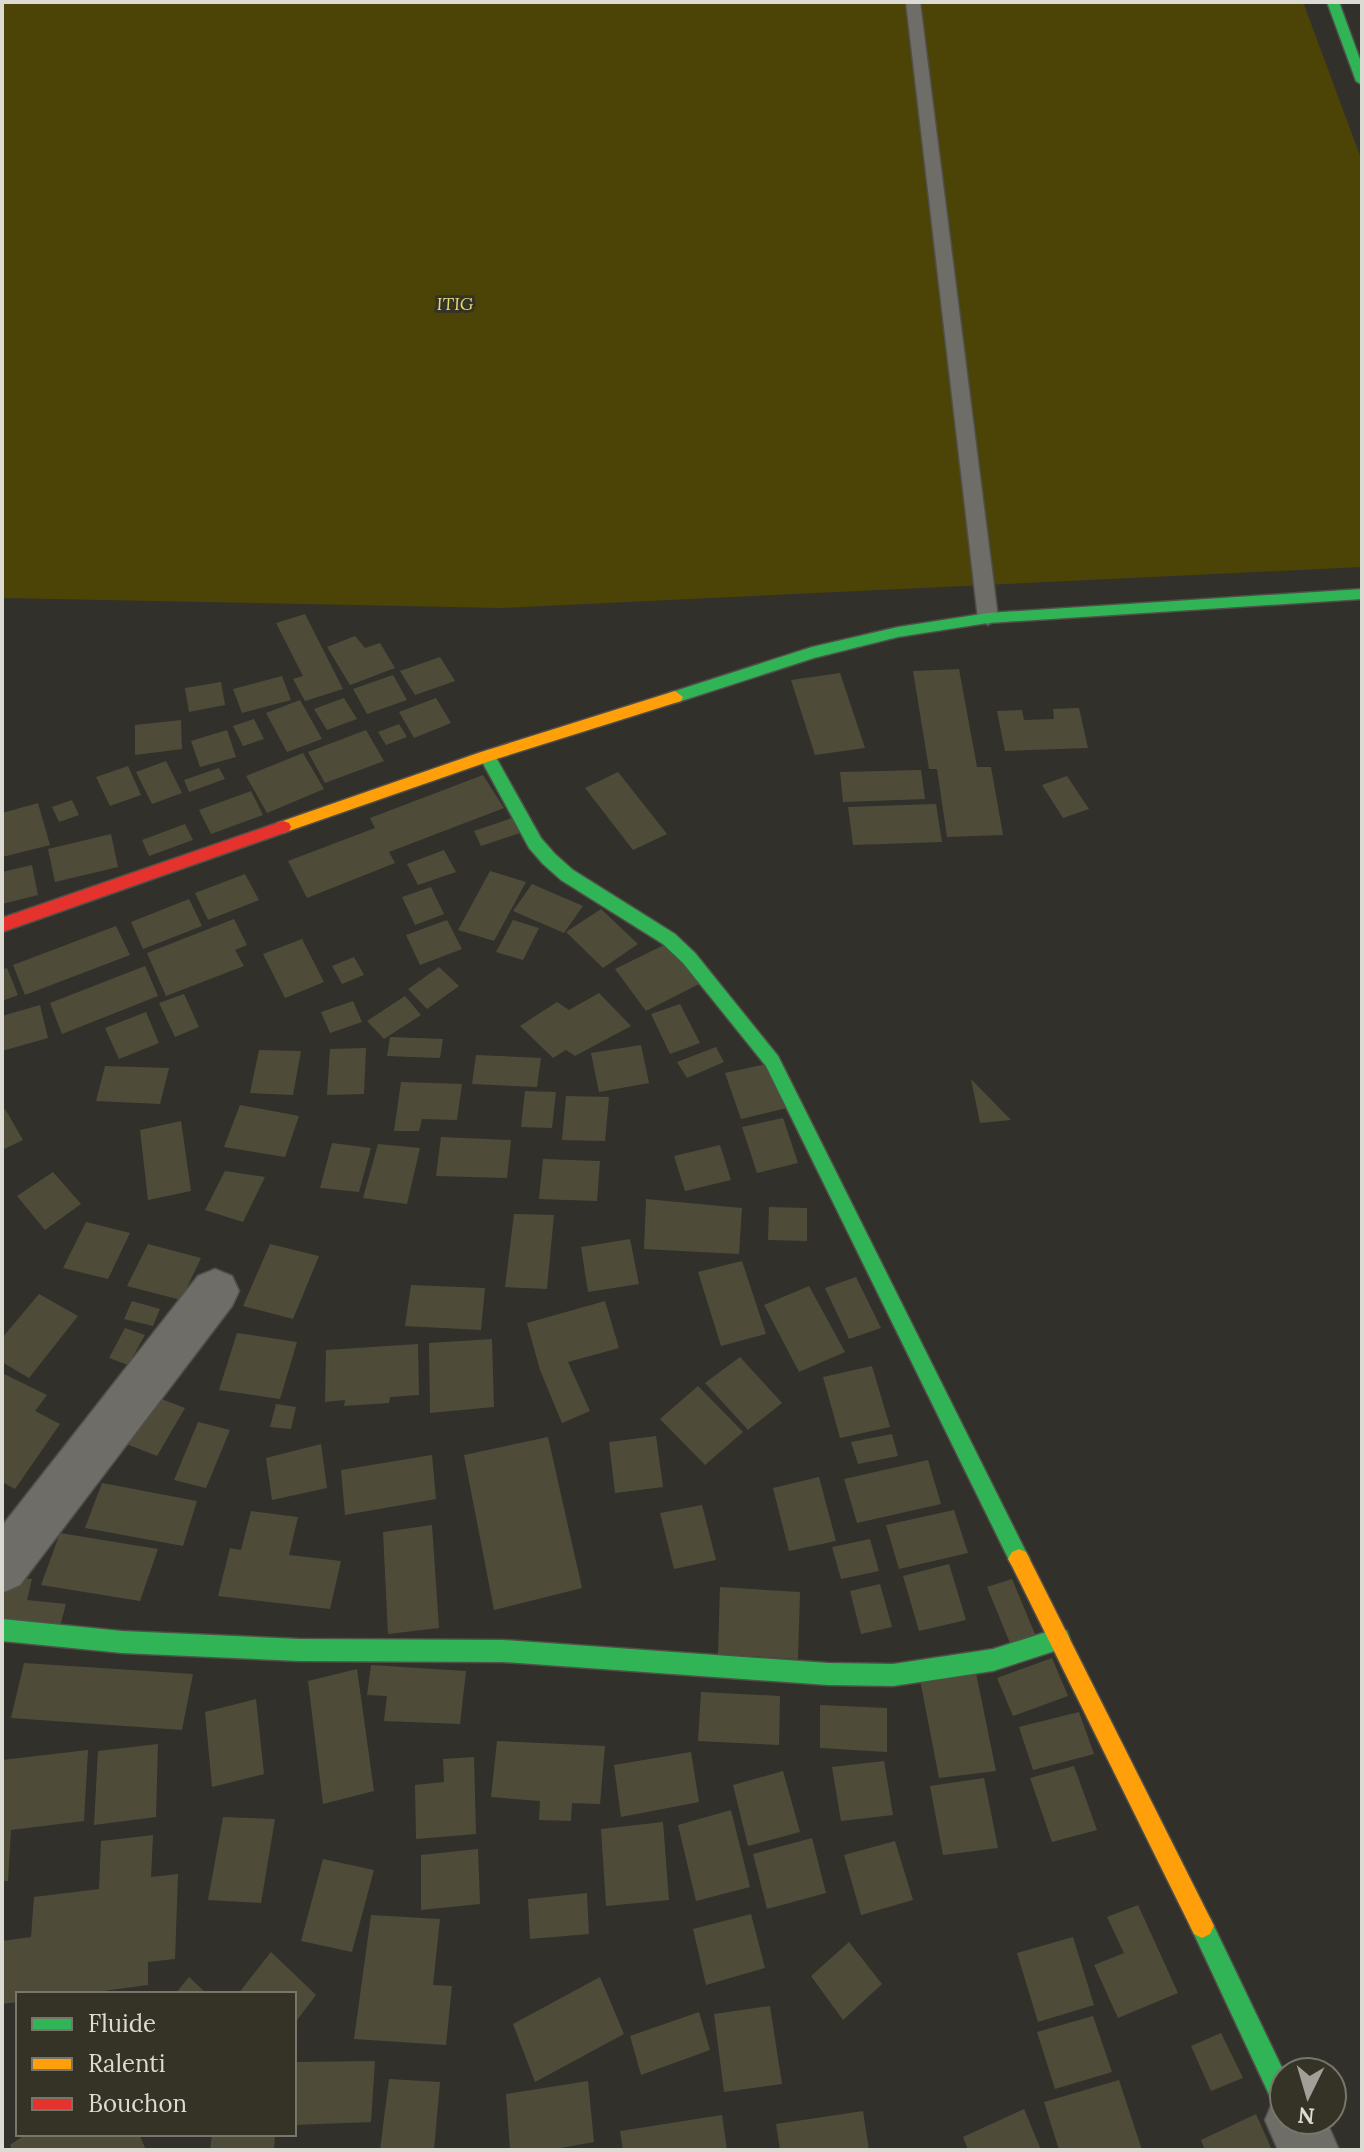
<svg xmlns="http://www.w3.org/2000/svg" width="1364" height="2152" font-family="Lora,serif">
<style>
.green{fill:#4b4406}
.building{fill:#4e4c39}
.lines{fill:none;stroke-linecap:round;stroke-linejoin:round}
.lane-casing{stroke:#504f49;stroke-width:3}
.street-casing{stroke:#504f49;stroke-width:3}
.fast-casing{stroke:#504f49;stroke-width:3}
.slow-casing{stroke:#504f49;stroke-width:3}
.jam-casing{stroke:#504f49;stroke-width:3}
.lane{fill:#6e6d68;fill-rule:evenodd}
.street{fill:#6e6d68;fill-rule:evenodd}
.fast{fill:#30b455;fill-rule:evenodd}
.slow{fill:#ff9f0a;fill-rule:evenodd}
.jam{fill:#e5322d;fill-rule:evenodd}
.labels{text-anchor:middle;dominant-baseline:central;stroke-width:6;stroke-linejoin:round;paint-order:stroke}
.far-park-label{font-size:18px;font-style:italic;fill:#e5d870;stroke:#353326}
</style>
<rect width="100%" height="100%" fill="#32302a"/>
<!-- green -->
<path class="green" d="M2,2h1301l59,159v406l-861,41 -499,-10z"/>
<!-- building -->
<path class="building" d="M305,614l38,75 -38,12 -12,-22 10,-3 -27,-53z
M355,636l10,12 15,-5 15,25 -45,17 -23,-38z
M440,657l15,24 -40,14 -15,-24z
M959,669l18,98h14l12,68 -56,2 -10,-68h-8l-16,-98z
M840,673l25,75 -50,7 -24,-75z
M393,675l14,25 -40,14 -14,-25z
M282,676l9,24 -49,13 -9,-24z
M221,682l4,23 -36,7 -4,-24z
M344,698l13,21 -30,11 -13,-21z
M436,698l15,25 -37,15 -15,-26z
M300,700l22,39 -35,13 -21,-39z
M1079,708l9,40 -83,3 -8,-40 25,-1 2,10 30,-1 -1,-10z
M254,719l10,20 -21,7 -10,-20z
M181,720l1,29 -47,6v-30z
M399,724l8,13 -21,8 -8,-13z
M227,730l9,27 -36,10 -9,-26z
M366,730l18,31 -59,22 -17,-31z
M303,753l21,36 -57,24 -21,-37z
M166,761l16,32 -30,11 -16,-32z
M128,766l13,29 -31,11 -14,-29z
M219,768l6,11 -36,13 -5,-12z
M921,770l4,29 -82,3 -3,-30z
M618,772l49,62 -34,16 -48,-62z
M483,775l21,33 -115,44 6,11 -88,35 -19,-37 87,-33 -5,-10z
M1067,776l22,33 -26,9 -21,-33z
M251,791l12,24 -52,19 -12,-24z
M72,800l7,15 -20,7 -7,-15z
M38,803l12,42 -48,12v-44z
M936,804l6,38 -89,3 -5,-38z
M512,818l8,15 -39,13 -7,-15z
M185,824l8,16 -44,16 -7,-16z
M111,834l7,33 -63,15 -7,-33z
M444,850l12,22 -38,13 -11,-21z
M32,865l6,30 -36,9v-32z
M490,871l36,11 -32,59 -36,-11z
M245,874l14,26 -51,20 -13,-27z
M532,884l51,22 -19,27 -51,-22z
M431,887l13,27 -29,11 -13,-28z
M189,899l13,27 -59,23 -12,-27z
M601,909l37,35 -35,24 -37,-36z
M234,919l13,26 -12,5 9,16 -78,30 -19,-43z
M447,920l15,29 -42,16 -14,-30z
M513,920l26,8 -16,32 -27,-8z
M116,926l14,29 -105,40 -12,-30z
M302,939l22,43 -39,16 -22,-44z
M670,942l31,41 -55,28 -31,-42z
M354,957l10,18 -22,9 -10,-18z
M145,966l13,30 -96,38 -12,-31z
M439,967l20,19 -32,23 -19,-20z
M7,968l11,27 -16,6v-31z
M599,993l32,33 -56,30 -9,-6 -13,8 -33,-32 37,-24 12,8z
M184,994l15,33 -24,10 -16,-34z
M405,996l16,19 -37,24 -17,-18z
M353,1001l9,21 -32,11 -9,-21z
M680,1004l20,39 -30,11 -19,-40z
M40,1005l8,33 -46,13v-35z
M146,1012l13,31 -40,16 -14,-31z
M390,1037l53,2 -3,19 -53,-2z
M641,1045l8,38 -50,9 -8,-39z
M716,1047l8,15 -37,16 -10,-16z
M366,1048l-2,46 -37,1 3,-46z
M259,1050l42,1 -8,44 -43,-2z
M476,1055l65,3 -4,29 -65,-3z
M771,1063l16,45 -46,11 -16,-46z
M105,1066l64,2 -9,36 -64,-3z
M971,1079l40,41 -31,3z
M401,1082l61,2 -5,36 -35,-1 -3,12h-25z
M525,1091l31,1 -4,36 -31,-1z
M566,1096l43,1 -4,44 -43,-1z
M240,1105l59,11 -14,41 -61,-10z
M5,1109l18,31 -21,10v-40z
M783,1118l15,45 -41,10 -15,-46z
M181,1121l10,70 -43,9 -8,-70z
M441,1137l70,3 -4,38 -71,-2z
M332,1143l39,5 -12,44 -39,-4z
M378,1144l42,4 -13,56 -44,-6z
M720,1145l11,35 -46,11 -11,-35z
M543,1159l57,2 -3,40 -58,-2z
M225,1171l40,6 -22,45 -38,-12z
M53,1172l28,32 -36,26 -28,-34z
M646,1199l96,9 -3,46 -95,-5z
M769,1207l38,1v33l-39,-1z
M514,1214l40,1 -7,74 -42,-2z
M86,1222l44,11 -22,46 -45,-11z
M630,1239l9,45 -51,8 -7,-45z
M148,1244l53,14 -20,42 -54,-14z
M270,1244l49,12 -26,63 -50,-13z
M742,1261l24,73 -45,12 -23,-74z
M856,1277l25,51 -32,11 -24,-51z
M411,1285l74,3 -4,42 -76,-4z
M809,1286l36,66 -46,20 -35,-67z
M39,1294l39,22 -49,62 -27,-16v-24z
M132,1301l28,8 -7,17 -29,-7z
M605,1301l14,47 -51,14 22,49 -28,12 -22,-53 -13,-47z
M125,1328l20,7 -17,30 -19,-7z
M237,1333l60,9 -17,57 -61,-9z
M492,1339l2,68 -64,6 -1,-70z
M418,1344l1,51 -29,2 -1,6 -45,3 1,-6 -20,2 1,-52z
M740,1357l42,46 -34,27 -43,-47z
M872,1366l18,61 -50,11 -17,-61z
M2,1373l45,22 -12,16 25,13 -45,65 -13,-7z
M698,1386l45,46 -38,33 -45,-46z
M151,1395l34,13 -28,48 -33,-13z
M276,1404l20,3 -5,22 -21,-2z
M198,1422l32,8 -24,58 -32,-8z
M892,1434l6,22 -40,8 -7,-22z
M656,1436l7,51 -48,6 -6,-51z
M548,1437l34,151 -88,22 -30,-155z
M321,1444l6,44 -55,12 -6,-42z
M432,1455l4,44 -91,16 -4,-45z
M928,1460l13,44 -84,19 -13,-44z
M819,1477l17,64 -47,10 -16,-63z
M102,1483l95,18 -14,45 -98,-18z
M702,1505l14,55 -42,9 -14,-56z
M954,1510l14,43 -69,16 -13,-44z
M251,1511l47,6 -9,38 52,6 -11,48 -112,-13 12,-48 11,2z
M432,1525l7,103 -51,6 -5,-102z
M60,1533l98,16 -18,52 -99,-16z
M870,1539l9,32 -38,8 -9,-32z
M949,1564l17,56 -47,11 -16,-55z
M2,1576l30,3 -5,21 39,4 -7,26 -57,-5z
M1012,1579l25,60 -25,9 -25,-61z
M880,1584l12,43 -31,7 -11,-43z
M720,1587l80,5 -2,67 -80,-5z
M1052,1658l16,38 -55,20 -16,-38z
M24,1663l169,11 -11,56 -171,-12z
M371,1665l95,6 -6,53 -76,-3 3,-25 -20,-1z
M357,1669l17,122 -51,13 -15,-123z
M976,1673l20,98 -57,7 -19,-98z
M701,1692l79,4 -1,49 -81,-4z
M256,1699l8,75 -52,13 -7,-75z
M820,1705l67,3v44l-67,-4z
M1079,1712l15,42 -61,16 -14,-43z
M497,1741l108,5 -5,58 -28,-1 -1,18 -32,-1 1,-19 -49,-4z
M158,1744l-2,73 -62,8 4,-74z
M88,1750l-4,71 -73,9 -3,51h-6v-121z
M691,1752l8,50 -78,15 -7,-52z
M474,1757l2,77 -60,5 -1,-54 29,-3 -1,-23z
M884,1761l9,54 -52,6 -9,-54z
M1074,1766l23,64 -45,12 -22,-64z
M783,1771l17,61 -52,14 -15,-61z
M984,1778l14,70 -55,7 -13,-69z
M731,1810l19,77 -54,14 -18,-76z
M223,1817l52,2 -14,84 -53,-3z
M663,1822l6,78 -63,6 -5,-77z
M153,1835l-2,42 27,-3 -3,85 -27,3v23l-67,9h-63v8l-16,2v-63l29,-4 3,-40 65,-8 2,-48z
M812,1838l14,55 -59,16 -14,-55z
M895,1841l18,59 -52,15 -17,-60z
M478,1849l2,55 -59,6v-55z
M323,1859l51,11 -22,82 -51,-11z
M587,1893l2,41 -59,5 -2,-40z
M1138,1905l40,88 -60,25 -24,-53 30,-12 -17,-36z
M751,1914l14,54 -59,17 -13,-56z
M371,1915l69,4 -7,66 19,1 -6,59 -92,-6z
M1073,1937l21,68 -56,17 -21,-69z
M849,1942l33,42 -39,36 -32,-44z
M271,1952l45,43 -22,29v-30h-56z
M189,1977l18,17h-32z
M600,1977l24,57 -89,48 -22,-58z
M770,2006l12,78 -58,8 -10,-78z
M699,2012l11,38 -69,25 -11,-39z
M1093,2016l19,56 -57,17 -18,-57z
M1221,2033l22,45 -32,13 -20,-45z
M375,2061l-4,61 -77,3v-63z
M389,2079l51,3 -6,68h-54z
M1119,2080l23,70h-83l-15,-48z
M588,2081l6,61 -45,8h-39l-4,-56z
M1024,2109l17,41h-73l-5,-13z
M863,2111l6,39h-89l-4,-26z
M1256,2114l16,36h-67l-4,-10z
M722,2115l5,35h-104l-3,-19z
M26,2134h113l7,16h-134l-2,-5z
M212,2134h63l-1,16h-64z"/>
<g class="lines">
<defs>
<path id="lane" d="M906,2h14l78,616 -10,7 -10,-7z"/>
<path id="street" d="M215,1269l17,7 7,15 -7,15 -212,279 -18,8v-67l196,-250z
M1284,2095v25h42l13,30h-61l-13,-30 9,-21z"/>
<path id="fast" d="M1327,2h12l23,63v20l-6,-4z
M1362,589v10l-374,24 -90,14 -84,21 -139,45 -8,-6 2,-4 143,-46 86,-20 90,-14z
M487,750l6,2 48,86 14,16 18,16 102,64 20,19 83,103 248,496 4,7 -4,7 -7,3 -7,-3 -246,-500 -83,-103 -20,-19 -102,-64 -18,-16 -14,-16 -50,-92z
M2,1619l120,12 177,8 204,1 325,23 65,1 100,-15 66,-21 8,3 3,8 -3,8 -74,24 -100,15 -65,-1 -325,-23 -204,-1 -177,-8 -120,-12z
M1202,1914l8,4 74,154v38l-9,-3 -81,-173 -4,-8 4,-8z"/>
<path id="slow" d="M675,691l8,6 -2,4 -188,59 -210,73 -8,-6 2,-4 204,-71z
M1019,1549l7,3 184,366 4,8 -4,8 -8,4 -8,-4 -182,-368 -4,-7 4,-7z"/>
<path id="jam" d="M283,821l6,2 2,4 -2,4 -287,101v-14z"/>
</defs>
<!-- lane casing -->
<use href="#lane" class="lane-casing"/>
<!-- street casing -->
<use href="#street" class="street-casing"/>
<!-- fast casing -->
<use href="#fast" class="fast-casing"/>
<!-- slow casing -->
<use href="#slow" class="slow-casing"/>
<!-- jam casing -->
<use href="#jam" class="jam-casing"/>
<!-- lane -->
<use href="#lane" class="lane"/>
<!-- street -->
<use href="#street" class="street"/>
<!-- fast -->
<use href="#fast" class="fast"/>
<!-- slow -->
<use href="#slow" class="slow"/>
<!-- jam -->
<use href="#jam" class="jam"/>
</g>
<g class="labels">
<!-- far-park labels -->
<g class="far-park-label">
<text x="455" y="303">ITIG</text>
</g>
</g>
<!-- border -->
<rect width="1364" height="2152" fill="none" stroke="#dcdbd3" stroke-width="8"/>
<!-- legend -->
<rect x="16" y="1992" width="280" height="144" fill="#353326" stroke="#78766b" stroke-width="2"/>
<rect x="32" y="2018" width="40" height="12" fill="#30b455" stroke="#78766b" stroke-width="2"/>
<text x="88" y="2032" font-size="24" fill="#dcdbd3">Fluide</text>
<rect x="32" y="2058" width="40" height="12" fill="#ff9f0a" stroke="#78766b" stroke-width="2"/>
<text x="88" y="2072" font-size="24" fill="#dcdbd3">Ralenti</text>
<rect x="32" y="2098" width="40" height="12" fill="#e5322d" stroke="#78766b" stroke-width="2"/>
<text x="88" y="2112" font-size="24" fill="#dcdbd3">Bouchon</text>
<!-- north arrow -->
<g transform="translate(1308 2096) rotate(185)"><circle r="38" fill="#353326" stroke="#78766b" stroke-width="2"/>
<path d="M0-6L14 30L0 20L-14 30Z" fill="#a09f98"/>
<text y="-12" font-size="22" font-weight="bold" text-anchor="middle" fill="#dcdbd3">N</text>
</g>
</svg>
